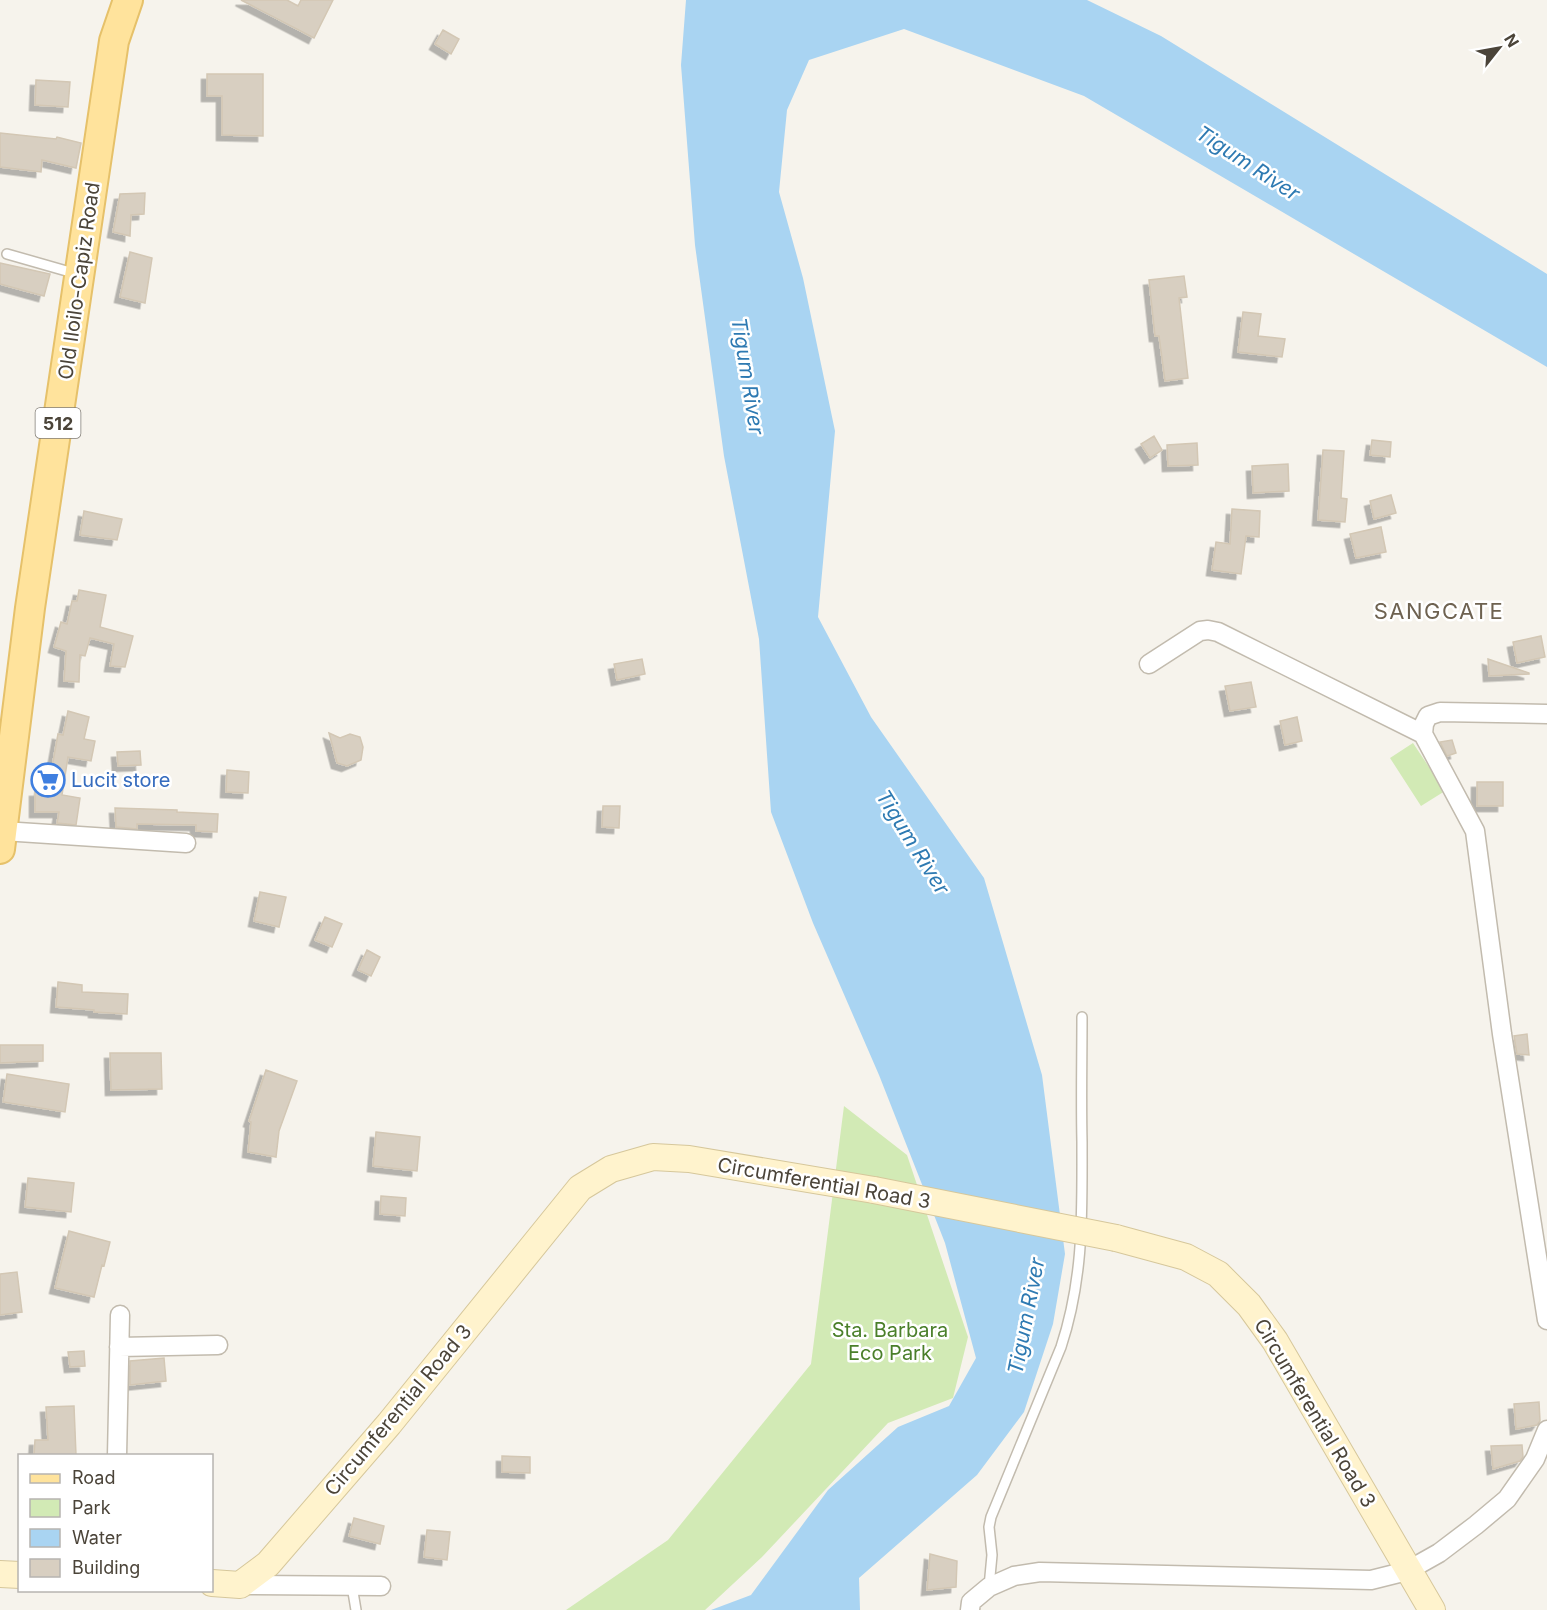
<svg xmlns="http://www.w3.org/2000/svg" width="1547" height="1610" font-family="Inter,sans-serif">
<style>
.green{fill:#d2eab5}
.water{fill:#a9d4f2}
.building{fill:#d8cfc1;stroke:#d3c7b4;stroke-width:1.5;filter:url(#shadow)}
.lines{fill:none;stroke-linecap:round;stroke-linejoin:round}
.service-casing{stroke:#c2bbae;stroke-width:12}
.minor-casing{stroke:#c2bbae;stroke-width:21}
.secondary-casing{stroke:#d6c79b;stroke-width:28}
.primary-casing{stroke:#e6c16a;stroke-width:32}
.service{stroke:#fff;stroke-width:9}
.minor{stroke:#fff;stroke-width:18}
.secondary{stroke:#fff3cd;stroke-width:26}
.primary{stroke:#ffe39c;stroke-width:28}
.secondary-bridge-casing{stroke:#d6c79b;stroke-width:28;stroke-linecap:butt}
.secondary-bridge{stroke:#fff3cd;stroke-width:26}
.labels{text-anchor:middle;dominant-baseline:central;stroke-width:5;stroke-linejoin:round;paint-order:stroke}
.shield{fill:#fff;stroke:#817c74;stroke-width:1.5}
.shield-label{font-size:18px;font-weight:bold;fill:#4b4439}
.street-label{font-size:20px;fill:#4b4439;stroke:#fff}
.shop-label{font-size:20px;fill:#366cbe;stroke:#fff;text-anchor:start}
.park-label{font-size:20px;fill:#4a7f2a;stroke:#fff}
.water-label{font-size:21px;font-style:italic;fill:#2e7ab2;stroke:#fff}
.quarter-label{font-size:22px;letter-spacing:1.5px;fill:#6e6250;stroke:#fff}
</style>
<defs>
<filter id="shadow"><feDropShadow dx="-5.5" dy="5.5" stdDeviation="0" flood-color="#0004"/></filter>
</defs>
<rect width="100%" height="100%" fill="#f6f3ec"/>
<!-- green -->
<path class="green" d="M1413,743l32,48 -24,15 -31,-48z
M844,1106l63,49 61,182 -15,61 -65,25 -126,134 -57,53h-139l102,-70 143,-176z"/>
<!-- water -->
<path class="water" d="M686,0h401l74,36 386,238v93l-463,-271 -180,-67 -95,31 -22,50 -8,82 24,86 32,153 -17,186 53,100 113,161 58,197 23,179 -12,70 -29,88 -47,63 -118,103 1,32h-149l40,-15 77,-105 70,-63 51,-21 27,-48 -31,-115 -66,-168 -66,-152 -42,-111 -12,-173 -35,-183 -29,-211 -14,-180z"/>
<!-- building -->
<path class="building" d="M241,0h46l11,6 3,-6h32l-19,38z
M443,30l16,9 -8,15 -16,-10z
M207,74h56v62l-41,-1v-39h-15z
M36,80l34,2 -2,25 -33,-2z
M0,133l56,6 1,-2 24,6 -5,25 -34,-8 -1,12 -41,-5z
M145,193l-1,21 -13,1 -1,21 -17,-4 7,-38z
M130,252l22,6 -7,45 -25,-6z
M0,263l50,11 -6,22 -44,-12z
M1184,276l3,21 -8,1 9,80 -23,3 -6,-45h-4l-6,-56z
M1243,312l18,2 -3,22 27,3 -3,18 -44,-5z
M1154,436l8,14 -12,8 -9,-14z
M1372,440l19,2 -1,15 -20,-2z
M1197,443l1,22 -30,1 -1,-21z
M1323,450l21,1 -3,47 6,1 -2,23 -27,-2z
M1288,464l1,27 -36,2 -1,-27z
M1391,495l5,18 -22,6 -4,-18z
M1232,509l28,2 -1,26 -13,-1 -5,38 -29,-4 4,-28 14,2z
M84,511l38,8 -5,21 -37,-5z
M1381,527l5,25 -30,6 -6,-24z
M79,590l27,5 -6,32 33,9 -8,31 -15,-1 4,-22 -24,-6 -5,18 -5,-1 -1,27 -15,-1 2,-30 -12,-4 7,-25 6,2 5,-23h5z
M1541,636l4,21 -28,6 -4,-21z
M642,659l3,15 -28,6 -3,-16z
M1488,659l41,14v1l-40,2z
M1251,682l5,25 -26,4 -5,-25z
M68,711l21,6 -5,22 11,2 -4,20 -23,-4 -6,38 18,3 -4,27 -19,-2 2,-11h-24v-21h5l3,-20 8,2 7,-39 5,1z
M1297,717l5,24 -17,4 -5,-24z
M329,733l11,5 10,-4 10,3 3,10 -2,13 -14,6 -10,-3z
M1452,740l4,13 -9,3 -7,-14z
M140,751l1,14 -23,1 -1,-14z
M227,770l22,2 -1,21 -22,-1z
M1477,782h26v24h-26z
M603,806h17l-1,22 -17,-1z
M115,808l62,2v2l41,2 -1,18 -21,-1v-6l-59,-1v5l-21,-2z
M260,892l26,5 -7,30 -25,-6z
M325,917l17,7 -10,23 -17,-7z
M367,950l13,7 -9,19 -13,-6z
M58,982l24,3v7l46,2 -1,20 -33,-2v-2l-38,-3z
M1527,1034l2,21 -12,-1 -3,-18z
M0,1045h43v16l-43,2z
M110,1053h51l1,36 -51,1z
M266,1070l31,11 -18,50 -3,26 -28,-5 3,-30 -2,-1z
M7,1074l62,10 -4,28 -62,-10z
M376,1132l44,5 -3,34 -44,-5z
M28,1178l46,5 -3,29 -46,-5z
M381,1196l25,2 -1,18 -25,-2z
M69,1231l41,11 -6,24 -2,-1 -8,32 -39,-9z
M17,1272l5,40 -22,3v-41z
M84,1351l1,15 -15,1 -2,-15z
M164,1358l2,23 -36,4v-24z
M1539,1402l1,19 -3,4 -21,4 -2,-25z
M74,1406l2,49h-42l1,-15h13l-2,-33z
M1522,1445l1,12 -3,4 -27,8 -2,-23z
M502,1456l28,1v16l-28,-1z
M354,1518l30,8 -4,18 -31,-8z
M427,1530l23,2 -3,28 -23,-3z
M930,1554l27,7 -1,26 -29,3z"/>
<g class="lines">
<defs>
<path id="service" d="M7,254l70,20
M352,1586l4,24
M989,1587l3,-32 -3,-28 2,-10 70,-170c23,-70 21,-133 21,-205 -1,-42 0,-83 0,-125"/>
<path id="minor" d="M1149,664l51,-33 8,-1 10,2 205,102
M1547,714l-107,-2 -12,4 -4,8 -1,10 52,97 27,203 45,286
M3,831l183,12
M119,1347l99,-2
M117,1456l3,-141
M240,1585l141,1
M970,1610l1,-8 18,-15 25,-11 26,-4 331,8 36,-9 32,-18 37,-28 31,-26 28,-40 12,-29"/>
<path id="secondary" d="M1116,1238l70,19 32,17 31,31 26,36 157,269
M0,1574l20,1
M212,1583l28,2 28,-21 121,-140 191,-236 31,-19 42,-12 36,2 185,31"/>
<path id="primary" d="M0,849l30,-241 84,-567 14,-41"/>
</defs>
<!-- service casing -->
<use href="#service" class="service-casing"/>
<!-- minor casing -->
<use href="#minor" class="minor-casing"/>
<!-- secondary casing -->
<use href="#secondary" class="secondary-casing"/>
<!-- primary casing -->
<use href="#primary" class="primary-casing"/>
<!-- service -->
<use href="#service" class="service"/>
<!-- minor -->
<use href="#minor" class="minor"/>
<!-- secondary -->
<use href="#secondary" class="secondary"/>
<!-- primary -->
<use href="#primary" class="primary"/>
<defs>
<path id="secondary-bridge" d="M874,1190l242,48"/>
</defs>
<!-- secondary-bridge casing -->
<use href="#secondary-bridge" class="secondary-bridge-casing"/>
<!-- secondary-bridge -->
<use href="#secondary-bridge" class="secondary-bridge"/>
</g>
<!-- icons -->
<defs>
<symbol id="supermarket-ring" viewBox="-11 -11 22 22"><circle r="9.5" fill="#fff" stroke="#3f7fe0" stroke-width="1.5"/><path d="M-6-5.5h2.5l.6 2H6L4.5 2H-2.5L-4.4-4H-6ZM-1.5 3.2a1.3 1.3 0 1 0 .1 0ZM3 3.2a1.3 1.3 0 1 0 .1 0Z" fill="#3f7fe0"/></symbol>
</defs>
<g fill-rule="evenodd">
<use href="#supermarket-ring" x="29" y="761" width="38" height="38"/>
</g>
<g class="labels">
<!-- shield labels -->
<rect class="shield" x="35.5" y="408" width="45" height="30" rx="4.5"/>
<g class="shield-label">
<text x="58" y="423">512</text>
</g>
<!-- street labels -->
<g class="street-label">
<text transform="translate(79 281) rotate(-82)">Old Iloilo-Capiz Road</text>
<text transform="translate(824 1183) rotate(10)">Circumferential Road 3</text>
<text transform="translate(398 1410) rotate(-50)">Circumferential Road 3</text>
<text transform="translate(1315 1413) rotate(59)">Circumferential Road 3</text>
</g>
<!-- shop labels -->
<g class="shop-label">
<text x="71" y="780">Lucit store</text>
</g>
<!-- park labels -->
<g class="park-label">
<text x="890" y="1330">Sta. Barbara<tspan x="890" dy="23">Eco Park</tspan></text>
</g>
<!-- water labels -->
<g class="water-label">
<text transform="translate(1248 163) rotate(33)">Tigum River</text>
<text transform="translate(748 376) rotate(81)">Tigum River</text>
<text transform="translate(913 842) rotate(58)">Tigum River</text>
<text transform="translate(1026 1316) rotate(-79)">Tigum River</text>
</g>
<!-- quarter labels -->
<g class="quarter-label">
<text x="1439" y="611">SANGCATE</text>
</g>
</g>
<!-- legend -->
<rect x="18" y="1454" width="195" height="138" fill="#ffffff" stroke="#b7b4b0" stroke-width="1.5"/>
<rect x="30" y="1474" width="30" height="9" fill="#ffe39c" stroke="#b7b4b0" stroke-width="1.5"/>
<text x="72" y="1484" font-size="18" fill="#4b4439">Road</text>
<rect x="30" y="1499" width="30" height="18" fill="#d2eab5" stroke="#b7b4b0" stroke-width="1.5"/>
<text x="72" y="1514" font-size="18" fill="#4b4439">Park</text>
<rect x="30" y="1529" width="30" height="18" fill="#a9d4f2" stroke="#b7b4b0" stroke-width="1.5"/>
<text x="72" y="1544" font-size="18" fill="#4b4439">Water</text>
<rect x="30" y="1559" width="30" height="18" fill="#d8cfc1" stroke="#b7b4b0" stroke-width="1.5"/>
<text x="72" y="1574" font-size="18" fill="#4b4439">Building</text>
<!-- north arrow -->
<g transform="translate(1499 48) rotate(59)" stroke="#ffffff" stroke-width="4.5" paint-order="stroke">
<path d="M0-4.5L10 22L0 15L-10 22Z" fill="#4b4439"/>
<text y="-9" font-size="16" font-weight="bold" text-anchor="middle" fill="#4b4439">N</text>
</g>
</svg>
